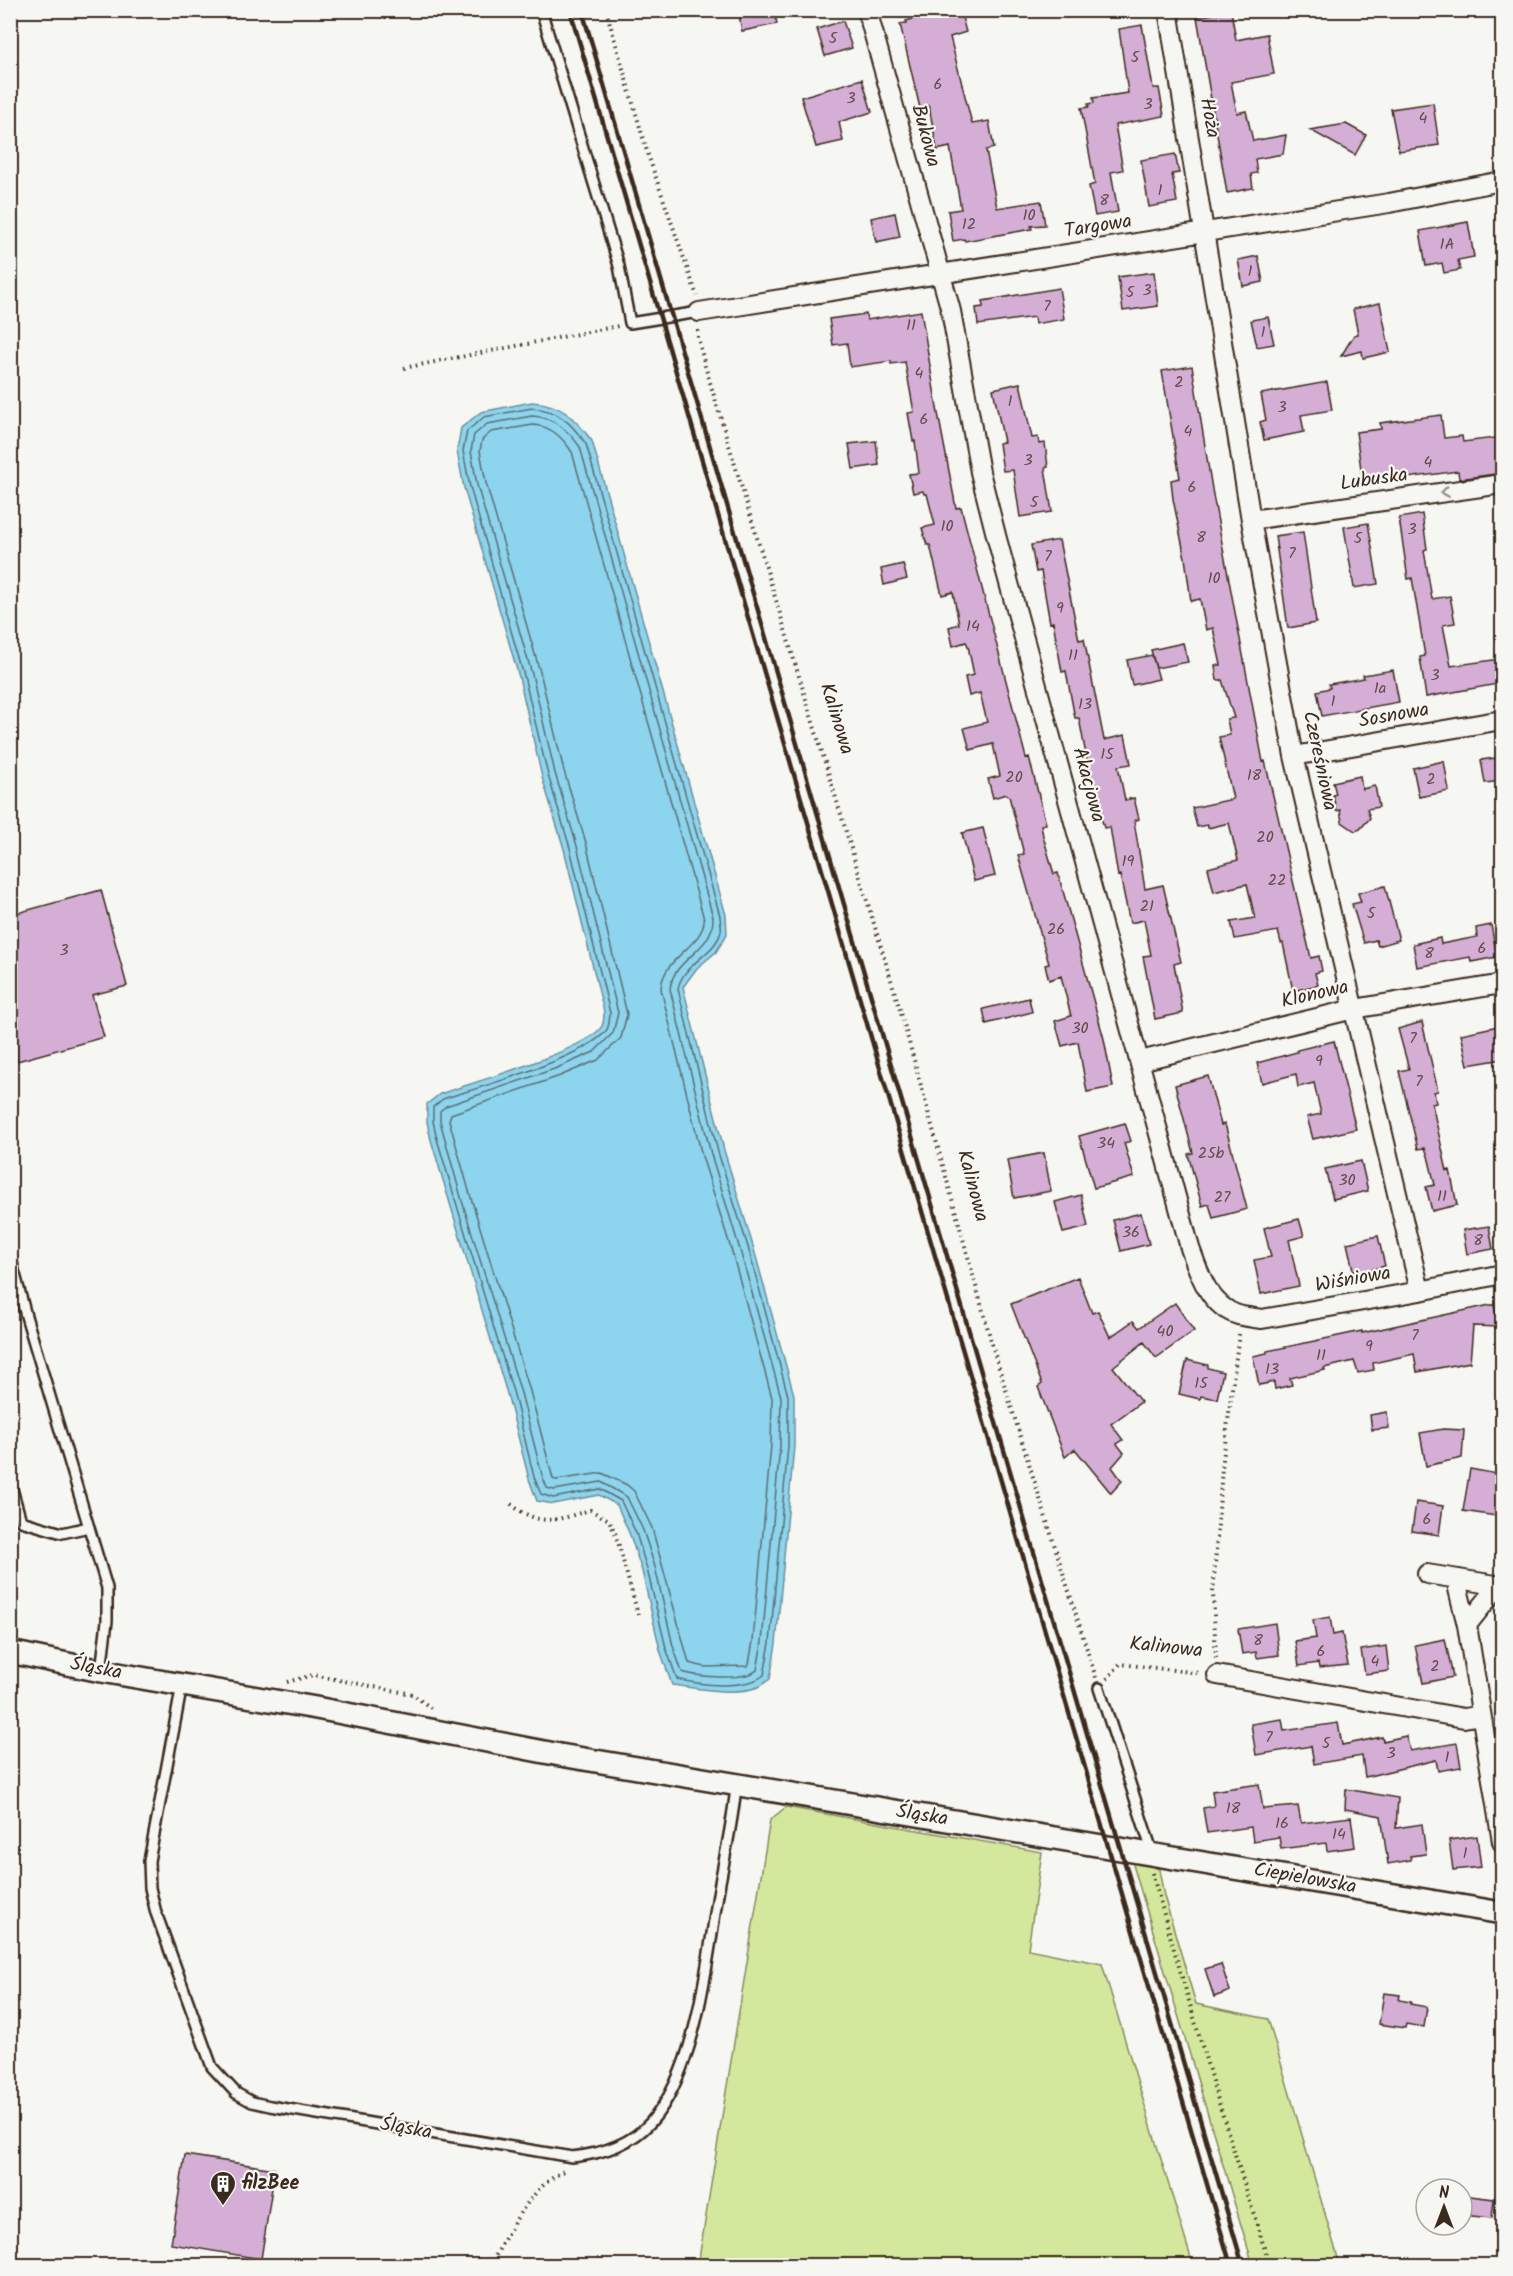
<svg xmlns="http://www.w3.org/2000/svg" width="1513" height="2276" font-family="Kalam,sans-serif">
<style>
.green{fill:#d3e89d;stroke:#87895e;stroke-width:1.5}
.water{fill:#8dd4ee;stroke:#6c909b;stroke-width:1.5}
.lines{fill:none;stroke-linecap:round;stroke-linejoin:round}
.shore{stroke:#5c6e71;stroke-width:1.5}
.building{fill:#d5aed6;stroke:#3b2a1e;stroke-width:1.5}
.service-casing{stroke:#3b2a1e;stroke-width:14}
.minor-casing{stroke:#3b2a1e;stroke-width:22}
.tertiary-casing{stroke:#3b2a1e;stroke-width:26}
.path{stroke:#3b2a1e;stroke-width:4;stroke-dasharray:1.5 4.5;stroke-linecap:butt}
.service{stroke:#f6f6f2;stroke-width:9}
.minor{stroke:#f6f6f2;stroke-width:18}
.tertiary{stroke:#f6f6f2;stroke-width:21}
.rail{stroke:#3b2a1e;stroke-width:4.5}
.oneway{stroke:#989088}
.labels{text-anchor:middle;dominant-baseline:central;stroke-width:4.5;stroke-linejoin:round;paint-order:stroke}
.number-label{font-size:16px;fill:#624b4c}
.street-label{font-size:20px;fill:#3b2a1e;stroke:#f6f6f2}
.poi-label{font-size:20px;font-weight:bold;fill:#3b2a1e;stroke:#f6f6f2;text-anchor:start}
</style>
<rect width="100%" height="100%" fill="#f6f6f2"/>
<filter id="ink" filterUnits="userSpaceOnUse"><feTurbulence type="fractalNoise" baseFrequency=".0167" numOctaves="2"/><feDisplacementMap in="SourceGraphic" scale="12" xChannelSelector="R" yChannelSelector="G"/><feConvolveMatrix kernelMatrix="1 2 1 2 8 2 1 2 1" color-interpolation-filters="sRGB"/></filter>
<g filter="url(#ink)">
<!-- green -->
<path class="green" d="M786,1807l256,45 -14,97 74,15 91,301h-495l72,-445z
M1131,1858l28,11 5,27 32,108 72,15 72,246h-87z"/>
<!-- water -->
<path class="water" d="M532,402c30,2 43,16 60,39l134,474 1,19 -11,18 -19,16 -14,19 41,163 29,96 41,149v51l-18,198 -6,35c-4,3 -8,6 -12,8 -22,9 -63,1 -86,-2l-12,-35 -18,-79 -12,-36 -13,-30 -18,-10 -46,9 -16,-3 -8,-22 -21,-82 -77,-257 -4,-18v-18l13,-10c29,-10 150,-45 162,-68 2,-4 2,-10 2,-14l-40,-163 -22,-72 -23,-100 -55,-189 -7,-37 4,-23 20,-16z"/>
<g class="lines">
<!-- shore -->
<path class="shore" d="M532,408c27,2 39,15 54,36l134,472c0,5 2,11 1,15 -5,24 -39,32 -43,58l40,163 30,95 40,149v50l-18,197 -6,32c-18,15 -65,10 -87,4l-11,-31 -19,-79 -11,-36 -15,-32 -21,-12 -47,9 -12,-4 -7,-17 -20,-82 -77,-256 -4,-18v-14l10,-8c37,-12 141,-41 163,-68 4,-5 3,-12 4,-18l-40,-165 -22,-73 -24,-99 -54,-189 -7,-36 4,-20 17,-14z
M532,416c22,1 36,14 48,31l133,470c1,35 -40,40 -43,72l41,165 29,96 41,147 -1,49 -18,196 -5,28c-12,11 -59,7 -75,2l-9,-26 -18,-79 -12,-37 -16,-33 -26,-15 -47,8 -7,-2 -5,-13 -21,-82 -59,-192 -22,-80v-10l6,-5 111,-38 37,-16 19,-19 5,-20 -41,-167 -22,-73 -23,-99 -55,-189 -6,-34 3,-16 13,-11z
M533,425c18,1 29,12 39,27l132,467c1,26 -42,38 -43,70l41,167 30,96 40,146 -1,47 -18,196 -4,23 -2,2 -42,1 -16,-4 -37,-135 -18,-37 -7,-6 -25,-12 -46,7 -3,-1 -23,-88 -59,-193 -22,-78 2,-6 109,-38 38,-16 23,-22 6,-24 -41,-171 -22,-72 -24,-99 -54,-189 -6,-32 2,-11 9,-8z"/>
</g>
<!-- building -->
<path class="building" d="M764,10h10l3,14 -35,7 -3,-16z
M944,10h16l6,22 -16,5 22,87 17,-3 5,27 -8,2 11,58 44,-7 4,24 -14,1 1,3 -67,12 -1,-2 -11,2 -5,-30 13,-2 -11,-62 -13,3 -8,-44 -9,2 -20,-84 7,-1 -1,-2z
M1231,11l5,29 31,-6 7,40 -43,8 6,31 9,-2 7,30 33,-6 -3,19 -28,5 2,14 -6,1 2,14 -26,5 -30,-176z
M843,21l9,27 -27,8 -8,-27z
M1142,25l11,63h6l5,28 -49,9 8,45 -12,2 7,40 -23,4 -6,-30 6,-2 -14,-76 8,-1 -1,-3 6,-1 -1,-5 35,-5 -9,-64z
M862,79l10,33 -33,10 4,19 -27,6 -15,-50z
M1433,103l6,42 -40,6 -8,-42z
M1346,124l20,11 -11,20 -45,-25z
M1175,154l4,19 -7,1 5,28 -28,5 -8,-47z
M895,213l5,24 -24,5 -5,-24z
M1468,222l6,35 -16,3 2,10 -16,3 -2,-10 -16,3 -6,-35z
M1258,256l5,26 -20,4 -5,-26z
M1154,272l4,34 -35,5 -5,-34z
M1059,288l5,31 -29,5 -1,-7 -56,8 -2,-17 7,-1v-6z
M1380,303l10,49 -27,6 -1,-7 -21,5 13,-21 4,-1 -5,-25z
M921,311l16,97 19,100 5,-1 65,251 3,-1 17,67 -5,1 2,11 11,38 4,-1 46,166 9,48 -26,5 -9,-50 -16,4 -7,-25 16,-5 -10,-40 -12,4 -4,-15 4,-1 -31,-109 6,-1 -15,-58 -3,-2 -13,4 -5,-19 12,-3 -7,-32 -23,6 -6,-22 23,-6 -7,-29 -11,3 -4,-19 9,-2 -6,-29 -2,-4 -13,4 -4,-19 10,-3 -6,-32 -11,3 -12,-50h-3l-5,-17 13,-3 -8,-31h-3l-1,-3 -10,2 -4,-19 10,-1 -4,-32h-2l-5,-28 6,-1 -9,-50 -14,2v-3l-41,6 -3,-24 -14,2 -4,-26 37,-5 1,6z
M1268,317l6,27 -17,3 -6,-27z
M1192,366l21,129 50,267 2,-1 46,197 8,-2 3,15 -7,2 3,12 -25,6 -10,-48h-2l-3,-12 -43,8 -4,-17 24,-4 -8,-34 -33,8 -6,-24 30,-8 -9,-37 -21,5v-3l-11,2 -5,-19 41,-9 -14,-62 11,-2 -3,-16 7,-1 -12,-38h-5l-2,-15h6l-8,-37 -7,2 -6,-31 -9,2 -6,-43 -12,-59 -2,-19 9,-2 -18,-107z
M1327,382l5,28 -31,5 3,17 -40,8 -4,-18 6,-2 -5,-26z
M1020,383l12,55 6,-1 1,7 6,-1 3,24 -3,1 7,44 -32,5 -7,-47 -10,1 -4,-28 5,-1 -11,-53z
M1441,415l3,23 18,-2 1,6 40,-5v36l-44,6 -1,-8 -95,13 -7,-52 25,-3 -1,-6z
M876,441l3,24 -26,4 -4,-25z
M1422,514l5,35 -3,1 8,49 18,-3 5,27 -12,2 8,41 49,-7 3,24 -77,14 -6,-40 5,-1 -13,-78 -4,1 -9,-61z
M1368,523l10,61 -24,4 -10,-61z
M1303,532l13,91 -28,5 -13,-92z
M1059,540l20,100 5,-1 20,101 21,-5 6,29 -13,2 7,34 9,-2 5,21 -5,2 11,68 18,-4 18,77 -7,2 9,49 -28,6 -12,-63 8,-1 -7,-35 -14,3 -10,-48 -2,1 -8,-49 -6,1 -14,-52 -11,-58h-4l-9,-47 -4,1 -9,-50 -3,1 -9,-52 -5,1 -5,-27z
M903,564l4,15 -23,6 -3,-16z
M1183,643l5,19 -32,6 -5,-18z
M1152,655l7,24 -27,6 -5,-25z
M1393,670l6,32 -77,14 -5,-25 13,-3 -1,-4 35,-6 -1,-3z
M1503,757v24l-18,2 -4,-23z
M1444,761l5,30 -30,6 -6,-29z
M1360,776l2,13 13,-3 4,21 -12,2 3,9 -10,11 -5,2 -13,-9 -2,-12 -4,1 -3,-16 3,-1 -3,-12z
M983,828l12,48 -21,5 -12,-48z
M1385,886l14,54 -21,6 -2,-6 -12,3 -12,-39 9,-2 -3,-9z
M101,890l26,96 -35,9 12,42 -94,26v-148z
M1491,925l6,32 -26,5 -1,-5 -53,10 -4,-23 27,-6 1,6 36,-7 -1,-9z
M1029,998l3,14 -46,12 -3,-15z
M1422,1022l16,69 -4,1 2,11 -4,1 15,67 3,-1 7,35 -25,6 -6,-24 9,-2 -7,-29 -3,-8 -7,1 -19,-78 10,-2 -11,-40z
M1503,1025v34l-35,6 -7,-31z
M1334,1041l22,88 -43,10 -6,-22 14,-3 -7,-31 -16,4 -2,-13 -34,9 -5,-20 40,-11v-2z
M1208,1076l13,49 4,-1 22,85 -34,9 -4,-14 -7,2 -14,-52 5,-1 -18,-68z
M1125,1123l6,18 -7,2 10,34 -40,11 -15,-52z
M1044,1153l7,38 -37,7 -7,-38z
M1361,1161l7,30 -35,8 -8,-30z
M1081,1195l7,32 -25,6 -8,-31z
M1141,1213l8,31 -28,7 -8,-31z
M1299,1219l5,17 -15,4 10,46 -38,8 -7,-34 17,-3 -7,-29z
M1489,1226l4,23 -26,5 -4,-24z
M1378,1236l7,30 -31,8 -7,-31z
M1078,1277l14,36 6,-2 12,26 23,-16 6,7 36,-25 19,28 -38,27 -12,-16 -31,25 28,35 -30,22 12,16 -6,4 7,9 -12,14 10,14 -11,12 -36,-44 -10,8 -27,-70 4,-3 -31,-80z
M1490,1305h4l5,22 -26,-1 -3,36 -53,10 -3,-18 -41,9 1,7 -16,3 -4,-12 -30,7 1,2 -35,8 2,7 -17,4 -1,-7 -15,3 -6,-29 14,-3v-2l95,-20v2z
M1187,1360l21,5v3l15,4 -6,27 -16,-3 -1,3 -21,-5z
M1387,1412l2,16 -17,2 -2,-15z
M1443,1429l21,1 -2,28 -36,8 -6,-33z
M1470,1469l33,6 -7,41 -33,-5z
M1416,1502l27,4 -4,29 -27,-4z
M1330,1617l3,18 9,-2 6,32 -29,3 -1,-5 -19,3 -4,-25 21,-3 -3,-18z
M1275,1623l4,32 -22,3 -1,-6 -14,2 -4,-25z
M1445,1639l8,38 -30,6 -8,-38z
M1386,1646l3,25 -24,3 -4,-24z
M1282,1719l2,12 54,-8 4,22 40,-8 1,4 23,-5 4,15 47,-8 4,24 -23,4 -2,-11 -71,17 -3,-21 -48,8 -3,-18 -55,9 -5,-31z
M1259,1784l4,25 35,-3 3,17 50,-6 4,30 -28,4 -1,-8 -45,6 -2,-12 -26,4 -2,-14 -44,6 -4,-25 11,-2 -2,-15z
M1346,1789l52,9 -2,30 26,-4 4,30 -16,2 1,4 -23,4 -7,-48 -36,-7z
M1477,1836l4,31 -28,3 -4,-30z
M1221,1964l9,27 -16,6 -9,-28z
M1384,1993l16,2 -1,5 12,2 -1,2 17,3 -3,20 -18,-3 -1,4 -26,-4z
M185,2155l90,14 -14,90 -90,-15z
M1462,2195l32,4 -2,19 -30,-3z"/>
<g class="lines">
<defs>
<path id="service" d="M541,10l78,256 11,57 69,-11
M10,1255l16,61 81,272v33l-6,50
M10,1482l11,39 41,12 27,-6
M182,1685l-33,176 1,27 6,25 56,154 24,26 16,9 18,4 302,51c28,-3 57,-11 78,-34 47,-52 57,-161 68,-229 6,-36 15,-72 18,-108
M1099,1688l54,166"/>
<path id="minor" d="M867,10l84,301 29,161 17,67 193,709c9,25 19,58 48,67 8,2 16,3 24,4l158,-28 82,-17
M1168,10l83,510 43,236 126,535
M699,312l690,-109 113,-22
M1251,520l251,-36
M1294,756l208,-36
M1140,1061l214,-52 148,-25
M1427,1574l75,12
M1459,1579l-1,10 9,36 24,-30 1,-10
M1467,1625l35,217
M1217,1675l247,43 17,-3"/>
<path id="tertiary" d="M10,1652l91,19 215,37 244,47 942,158"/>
</defs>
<!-- service casing -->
<use href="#service" class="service-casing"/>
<!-- minor casing -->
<use href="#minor" class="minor-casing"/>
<!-- tertiary casing -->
<use href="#tertiary" class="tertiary-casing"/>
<!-- path -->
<path class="path" d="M606,10l42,145 49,141
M698,330v8l7,28 196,647 94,342 101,323
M404,368l214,-42
M511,1504c29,24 46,16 79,6l19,10 7,15 23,83
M1216,1658l-3,-65 9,-125 17,-134
M1107,1679l13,-15 80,9
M287,1682l26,-7 99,19 19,14
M1152,1873l61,211 57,182
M490,2266c18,-33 39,-78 74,-95"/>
<!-- service -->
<use href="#service" class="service"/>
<!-- minor -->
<use href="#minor" class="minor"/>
<!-- tertiary -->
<use href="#tertiary" class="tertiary"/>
<!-- rail -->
<path class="rail" d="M570,10l661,2256
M582,10l661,2256"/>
</g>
<!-- one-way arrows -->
<defs><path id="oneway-chevron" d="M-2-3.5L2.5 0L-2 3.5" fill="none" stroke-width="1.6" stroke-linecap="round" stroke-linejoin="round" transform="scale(1.5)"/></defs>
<use class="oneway" href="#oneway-chevron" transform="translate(1445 492) rotate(172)"/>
</g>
<!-- icons -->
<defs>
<symbol id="building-pin" viewBox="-11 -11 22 30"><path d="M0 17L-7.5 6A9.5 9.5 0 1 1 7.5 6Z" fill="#3b2a1e" stroke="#f6f6f2"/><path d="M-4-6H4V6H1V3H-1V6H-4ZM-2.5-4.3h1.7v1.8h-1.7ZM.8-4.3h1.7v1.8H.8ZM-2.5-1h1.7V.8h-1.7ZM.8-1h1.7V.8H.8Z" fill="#fff"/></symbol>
</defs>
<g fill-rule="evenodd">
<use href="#building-pin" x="208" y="2169" width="30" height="40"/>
</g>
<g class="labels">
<!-- number labels -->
<g class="number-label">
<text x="833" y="38">5</text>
<text x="1135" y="57">5</text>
<text x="938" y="84">6</text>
<text x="851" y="98">3</text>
<text x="1148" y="104">3</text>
<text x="1423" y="118">4</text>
<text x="1160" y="190">1</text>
<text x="1104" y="200">8</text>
<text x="1029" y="215">10</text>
<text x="969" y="224">12</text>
<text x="1447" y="244">1A</text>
<text x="1250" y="271">1</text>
<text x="1147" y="290">3</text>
<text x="1130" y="292">5</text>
<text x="1047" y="306">7</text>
<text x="911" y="325">11</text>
<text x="1263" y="332">1</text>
<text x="919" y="373">4</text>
<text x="1179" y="382">2</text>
<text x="1010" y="401">1</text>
<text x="1282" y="407">3</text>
<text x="924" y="419">6</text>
<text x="1188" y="431">4</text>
<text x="1028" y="460">3</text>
<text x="1428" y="462">4</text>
<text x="1192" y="487">6</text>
<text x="1034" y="502">5</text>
<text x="947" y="526">10</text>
<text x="1412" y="529">3</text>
<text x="1201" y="537">8</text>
<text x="1358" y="538">5</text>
<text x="1292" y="553">7</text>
<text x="1048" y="556">7</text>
<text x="1214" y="578">10</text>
<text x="1060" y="608">9</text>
<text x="973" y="626">14</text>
<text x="1073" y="655">11</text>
<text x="1435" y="675">3</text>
<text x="1380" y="688">1a</text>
<text x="1333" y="701">1</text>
<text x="1085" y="704">13</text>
<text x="1107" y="754">15</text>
<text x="1254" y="775">18</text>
<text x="1014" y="777">20</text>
<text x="1431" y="779">2</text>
<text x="1265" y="837">20</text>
<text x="1128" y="861">19</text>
<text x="1277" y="880">22</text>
<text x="1147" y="906">21</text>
<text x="1371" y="913">5</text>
<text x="1056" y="929">26</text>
<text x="1482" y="948">6</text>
<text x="64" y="950">3</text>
<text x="1429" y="953">8</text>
<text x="1080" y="1028">30</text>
<text x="1413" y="1038">7</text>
<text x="1319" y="1061">9</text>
<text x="1419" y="1081">7</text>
<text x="1106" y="1143">34</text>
<text x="1211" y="1153">25b</text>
<text x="1347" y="1180">30</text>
<text x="1442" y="1196">11</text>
<text x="1222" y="1197">27</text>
<text x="1131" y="1232">36</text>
<text x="1478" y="1240">8</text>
<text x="1165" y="1331">40</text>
<text x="1415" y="1335">7</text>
<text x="1369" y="1346">9</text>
<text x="1321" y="1355">11</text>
<text x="1272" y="1369">13</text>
<text x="1201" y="1383">15</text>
<text x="1427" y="1519">6</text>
<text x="1258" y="1640">8</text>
<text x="1321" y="1651">6</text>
<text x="1375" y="1661">4</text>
<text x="1435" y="1666">2</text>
<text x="1269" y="1737">7</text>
<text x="1326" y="1743">5</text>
<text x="1391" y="1753">3</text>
<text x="1447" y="1757">1</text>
<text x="1233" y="1808">18</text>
<text x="1282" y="1823">16</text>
<text x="1339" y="1834">14</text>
<text x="1465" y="1853">1</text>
</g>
<!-- street labels -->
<g class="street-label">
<text transform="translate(1209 118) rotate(80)">Hoża</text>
<text transform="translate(925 136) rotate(75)">Bukowa</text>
<text transform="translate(1098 227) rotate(-9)">Targowa</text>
<text transform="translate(1374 480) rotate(-8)">Lubuska</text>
<text transform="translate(1394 716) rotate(-10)">Sosnowa</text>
<text transform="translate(836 719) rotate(73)">Kalinowa</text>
<text transform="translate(1319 761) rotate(78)">Czereśniowa</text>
<text transform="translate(1088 785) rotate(75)">Akacjowa</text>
<text transform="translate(1315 995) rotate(-13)">Klonowa</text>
<text transform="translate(972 1186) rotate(75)">Kalinowa</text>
<text transform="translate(1353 1280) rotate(-10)">Wiśniowa</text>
<text transform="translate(1166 1648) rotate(6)">Kalinowa</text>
<text transform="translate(96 1669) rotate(11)">Śląska</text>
<text transform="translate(922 1816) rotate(9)">Śląska</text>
<text transform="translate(1305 1879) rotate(10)">Ciepielowska</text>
<text transform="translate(406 2129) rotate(10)">Śląska</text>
</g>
<!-- poi labels -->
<g class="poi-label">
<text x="242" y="2184">filzBee</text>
</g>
</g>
<!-- margin -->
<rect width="1513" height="2276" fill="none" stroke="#f6f6f2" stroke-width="36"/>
<rect x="18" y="18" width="1477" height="2240" fill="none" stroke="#3b2a1e" stroke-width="2" filter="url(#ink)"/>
<!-- north arrow -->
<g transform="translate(1444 2207)"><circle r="28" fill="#f6f6f2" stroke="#aba49d" stroke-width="1.5"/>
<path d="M0-4.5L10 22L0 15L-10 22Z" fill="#3b2a1e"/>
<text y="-9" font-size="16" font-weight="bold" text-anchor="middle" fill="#3b2a1e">N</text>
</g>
</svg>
